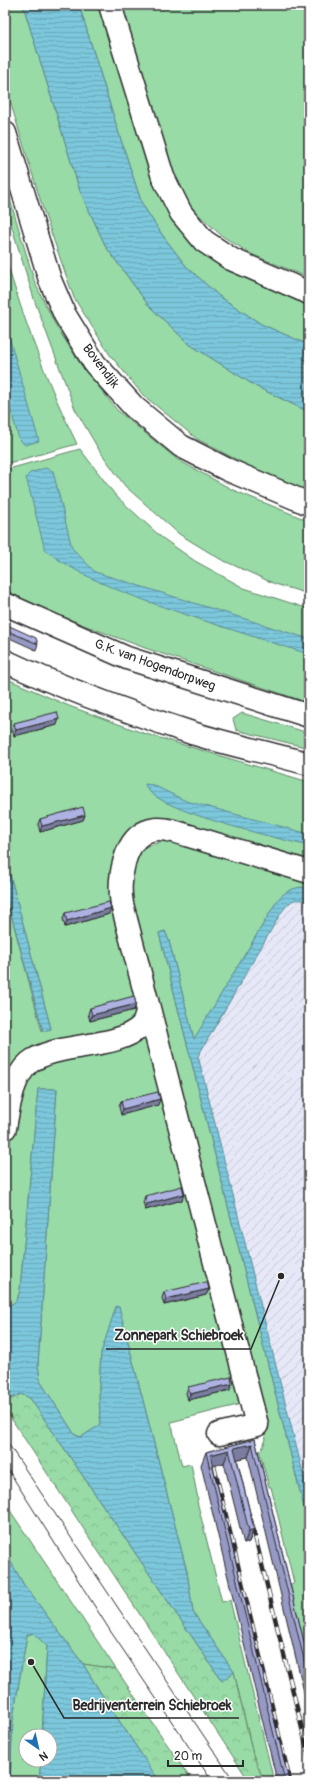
<svg xmlns="http://www.w3.org/2000/svg" width="314" height="1786" font-family="Pangolin,sans-serif">
<style>
.industrial{fill:url(#industrial-furrows)}
.grass{fill:#98dba6;stroke:#628368}
.forest{fill:url(#forest-crowns);stroke:#628368}
.water{fill:url(#water-rules);stroke:#5b8995}
.lines{fill:none;stroke-linecap:round;stroke-linejoin:round}
.minor-casing{stroke:#2b2b2b;stroke-width:25}
.major-casing{stroke:#2b2b2b;stroke-width:25}
.minor{stroke:#fff;stroke-width:22}
.major{stroke:#fff;stroke-width:22}
.tram{stroke:#2b2b2b;stroke-width:1}
.rail-casing{stroke:#2b2b2b;stroke-width:4.5}
.rail{stroke:#fff;stroke-width:3;stroke-dasharray:9;stroke-linecap:butt}
.wall{fill:#9699c3;stroke:#2b2b2b}
.shaded-wall{fill:#7a7d9f;stroke:#2b2b2b}
.building{fill:#aeb2e3;stroke:#2b2b2b}
.labels{text-anchor:middle;dominant-baseline:central;stroke-width:3;stroke-linejoin:round;paint-order:stroke}
.street-label{font-size:13px;fill:#2b2b2b;stroke:#fff}
.leader{fill:none;stroke:#2b2b2b;stroke-width:1.5}
.callout-dot{fill:#2b2b2b;stroke:#fff;stroke-width:1.5}
.callout-label{font-size:14px;text-anchor:middle;font-weight:bold;fill:#2b2b2b;stroke:#fff;stroke-width:3;stroke-linejoin:round;paint-order:stroke}
</style>
<defs>
<pattern id="industrial-furrows" width="10" height="10" patternUnits="userSpaceOnUse"><rect width="10" height="10" fill="#e7e8f7"/><path d="M-1 1l2-2M0 10L10 0M9 11l2-2" fill="none" stroke="#c6c7d4"/></pattern>
<pattern id="forest-crowns" width="20" height="18" patternUnits="userSpaceOnUse"><rect width="20" height="18" fill="#98dba6"/><path d="M2 6a3 3 0 1 1 6 0M12 15a3 3 0 1 1 6 0" fill="none" stroke="#83bc8f"/></pattern>
<pattern id="water-rules" width="6" height="5" patternUnits="userSpaceOnUse"><rect width="6" height="5" fill="#7bc7db"/><path d="M0 2.5h6" fill="none" stroke="#6aabbc"/></pattern>
</defs>
<rect width="100%" height="100%" fill="#fff"/>
<filter id="ink" filterUnits="userSpaceOnUse"><feTurbulence type="fractalNoise" baseFrequency=".025" numOctaves="2"/><feDisplacementMap in="SourceGraphic" scale="8" xChannelSelector="R" yChannelSelector="G"/><feConvolveMatrix kernelMatrix="1 2 1 2 8 2 1 2 1" color-interpolation-filters="sRGB"/></filter>
<g filter="url(#ink)">
<!-- industrial -->
<path class="industrial" d="M298,899l11,3v595l-111,-441 83,-143 8,-11z"/>
<!-- grass -->
<path class="grass" d="M5,5h18l57,186 26,56 43,59 40,38 68,43 52,25v81l-51,-22 -61,-32 -54,-44 -33,-40 -36,-57 -29,-83 -40,-130z
M79,5h20l40,131 46,97 124,68v44l-48,-21 -42,-28 -33,-30 -23,-30 -21,-32 -22,-67z
M118,5h191v273l-58,-24 -29,-18 -33,-30 -30,-62z
M5,183l30,100 20,41 24,38 38,48 61,50 55,30 76,31v73l-34,-10 -55,-25 -41,-25 -54,-48 -26,-36 -24,-41 -40,-107 -30,-97z
M5,256c19,65 42,127 72,188l-72,20z
M80,449l36,47 45,41 34,24 49,27 65,21v94l-164,-55 -96,-36 -44,-22v-120z
M5,678l64,28 74,27 166,49v83l-148,-45 -39,25 17,151 -4,21 -8,8 -101,29c-15,8 -17,21 -21,36v-198l37,139 9,-2 -46,-173z
M242,713l67,20v15l-73,-18 -3,-11z
M168,840l141,40v9c-12,-3 -25,3 -32,12l-83,139 -25,-99 -4,-10 -6,2 150,594v165l-26,-106 11,-3 -23,-96h-2l-10,-37 3,-1 4,-10 -108,-424 -2,-27 -9,-22 -15,-56 -3,-39 11,-19 7,-6z
M143,1039l7,2 91,363 -70,18 11,44 9,-2 7,35 -1,2 25,101 8,-2 44,181h-10l-11,-26 -19,-83 -41,-60 -6,-40 -68,-265 -18,46 -2,35 1,37 -19,12 -6,-2 -35,-54 -2,-17 19,-275h-19l-18,201c-2,9 -5,15 -15,16v-150l13,-58 7,-16 15,-16 93,-22z
M5,1503l111,166 -33,-5 -59,-79 -19,-33z
M34,1633l13,13 -5,90h-16v24h15l-2,21h-29l3,-64 14,-82z"/>
<!-- forest -->
<path class="forest" d="M21,1394l9,4 192,283 12,-9 19,83 11,26h-15l-244,-372v-8z
M83,1664l33,5 76,112h-33l-57,-86z"/>
<!-- water -->
<path class="water" d="M23,5h56l41,132 22,67 21,32 23,30 33,30 42,28 48,21v67l-52,-25 -68,-43 -40,-38 -43,-59 -26,-56z
M5,323l34,118 -14,4 -6,-6 -14,-49z
M45,468l8,3 19,77 23,24 214,67v15c-35,-10 -69,-22 -104,-33 -53,-18 -116,-37 -160,-71l-19,-73 4,-4z
M145,784l8,1 33,16 123,33v12c-27,-7 -160,-36 -164,-62z
M5,856l46,173 -8,2 -38,-139z
M301,887l8,2v13c-16,-5 -18,-2 -28,11l-83,143 111,441v30l-150,-594 6,-2 4,10 25,98 83,-138c7,-9 13,-12 24,-14z
M38,1089h19l-19,275 2,17 35,54 6,2 19,-12 -1,-37 2,-35 15,-47 3,1 68,265 6,40 41,60 -12,9 -192,-283 -9,-4 -16,7v-25l5,-5 -5,-7v-58c10,-1 13,-7 15,-16z
M5,1552l19,33 59,79 19,31 57,86h-120l2,-21h9v-24h-8l5,-90 -14,-13 -6,2 -14,82 -3,64h-5z"/>
<g class="lines">
<defs>
<path id="minor" d="M110,5l53,172 18,36 23,28 27,18 78,34
M5,133l45,147 15,35 30,49 39,43 47,39 45,23 83,35
M5,1128c4,-22 7,-50 24,-65 25,-21 89,-13 112,-37 7,-7 6,-17 6,-26
M219,1434l38,-9 -135,-521c-4,-23 1,-67 29,-74 7,-2 14,-1 22,1l136,41"/>
<path id="major" d="M5,604l122,54 182,58
M5,661c60,28 123,51 187,72 38,12 78,20 117,31"/>
</defs>
<!-- minor casing -->
<use href="#minor" class="minor-casing"/>
<!-- major casing -->
<use href="#major" class="major-casing"/>
<!-- minor -->
<use href="#minor" class="minor"/>
<!-- major -->
<use href="#major" class="major"/>
<!-- tram -->
<path class="tram" d="M5,1439l229,342
M5,1465l106,167 101,149"/>
<defs>
<path id="rail" d="M214,1466l76,315
M251,1520l58,237"/>
</defs>
<!-- rail casing -->
<use href="#rail" class="rail-casing"/>
<!-- rail -->
<use href="#rail" class="rail"/>
</g>
<!-- wall -->
<path class="wall" d="M5,624l33,20 -2,6 -31,-14z
M14,723l43,2 -43,11 -2,-7z
M85,815l-2,5 -43,12 -2,-8 2,-5z
M65,913l44,1 -44,13 -2,-8z
M136,1004l-2,6 -44,11 -2,-7 2,-6z
M121,1101l37,4 -37,10 -2,-8z
M184,1194l-2,6 -37,10 -2,-8 2,-6z
M209,1289l-3,6 -42,10 -2,-7 2,-6z
M188,1387l42,3 -42,10 -2,-7z
M255,1439l54,224v50l-61,-256 -11,2 17,70 -5,13 -5,2 -20,-81 -11,3 76,315h-12l-76,-316 5,-13z"/>
<!-- shaded-wall -->
<path class="shaded-wall" d="M8,535l-2,6h-1v-5z
M59,719l-2,6 -43,11 2,-6z
M85,815l-2,5 -43,12 2,-6z
M111,908l-2,6 -44,13 2,-6z
M136,1004l-2,6 -44,11 2,-6z
M160,1099l-2,6 -37,10 2,-6z
M184,1194l-2,6 -37,10 2,-6z
M209,1289l-3,6 -42,10 2,-6z
M232,1384l-2,6 -42,10 2,-6z
M252,1444l-4,13 -17,4 3,-13z
M229,1450l-5,13 -15,4 1,-12z
M254,1529l-5,13 -5,2 5,-13z"/>
<!-- building -->
<path class="building" d="M5,525l3,10 -3,1z
M5,624l31,14 2,6 -33,-14z
M57,712l2,7 -43,11 -2,-7z
M83,807l2,8 -43,11 -2,-7z
M109,902l2,6 -44,13 -2,-8z
M134,996l2,8 -44,11 -2,-7z
M158,1092l2,7 -37,10 -2,-8z
M182,1186l2,8 -37,10 -2,-8z
M207,1282l2,7 -43,10 -2,-7z
M231,1377l1,7 -42,10 -2,-7z
M255,1439l54,224v17l-57,-236 -18,4 20,81 -5,2 -20,-81 -19,5 79,326h-4l-79,-329z"/>
</g>
<g class="labels">
<!-- street labels -->
<g class="street-label">
<text transform="translate(101 366) rotate(53)">Bovendijk</text>
<text transform="translate(155 665) rotate(20)">G.K. van Hogendorpweg</text>
</g>
</g>
<!-- callouts -->
<path class="leader" d="M281 1276L251 1349H106M31 1662L64 1718H239"/>
<g class="callout-dot">
<circle cx="281" cy="1276" r="4"/>
<circle cx="31" cy="1662" r="4"/>
</g>
<g class="callout-label">
<text x="179" y="1340">Zonnepark Schiebroek</text>
<text x="152" y="1710">Bedrijventerrein Schiebroek</text>
</g>
<!-- margin -->
<rect width="314" height="1786" fill="none" stroke="#fff" stroke-width="20"/>
<rect x="10" y="10" width="294" height="1766" fill="none" stroke="#2b2b2b" stroke-width="1.5" filter="url(#ink)"/>
<!-- north arrow -->
<g transform="translate(38 1748) rotate(146)"><circle r="19" fill="#ffffff" stroke="#aaaaaa"/>
<path d="M0-3L7 15L0 10L-7 15Z" fill="#1f6fb2"/>
<text y="-6" font-size="11" font-weight="bold" text-anchor="middle" fill="#2b2b2b">N</text>
</g>
<!-- scale -->
<path d="M168 1760v6h75v-6" fill="none" stroke="#2b2b2b" stroke-width="2"/>
<text x="174" y="1760" font-size="12" fill="#2b2b2b" stroke="#ffffff" stroke-width="3" paint-order="stroke">20 m</text>
</svg>
